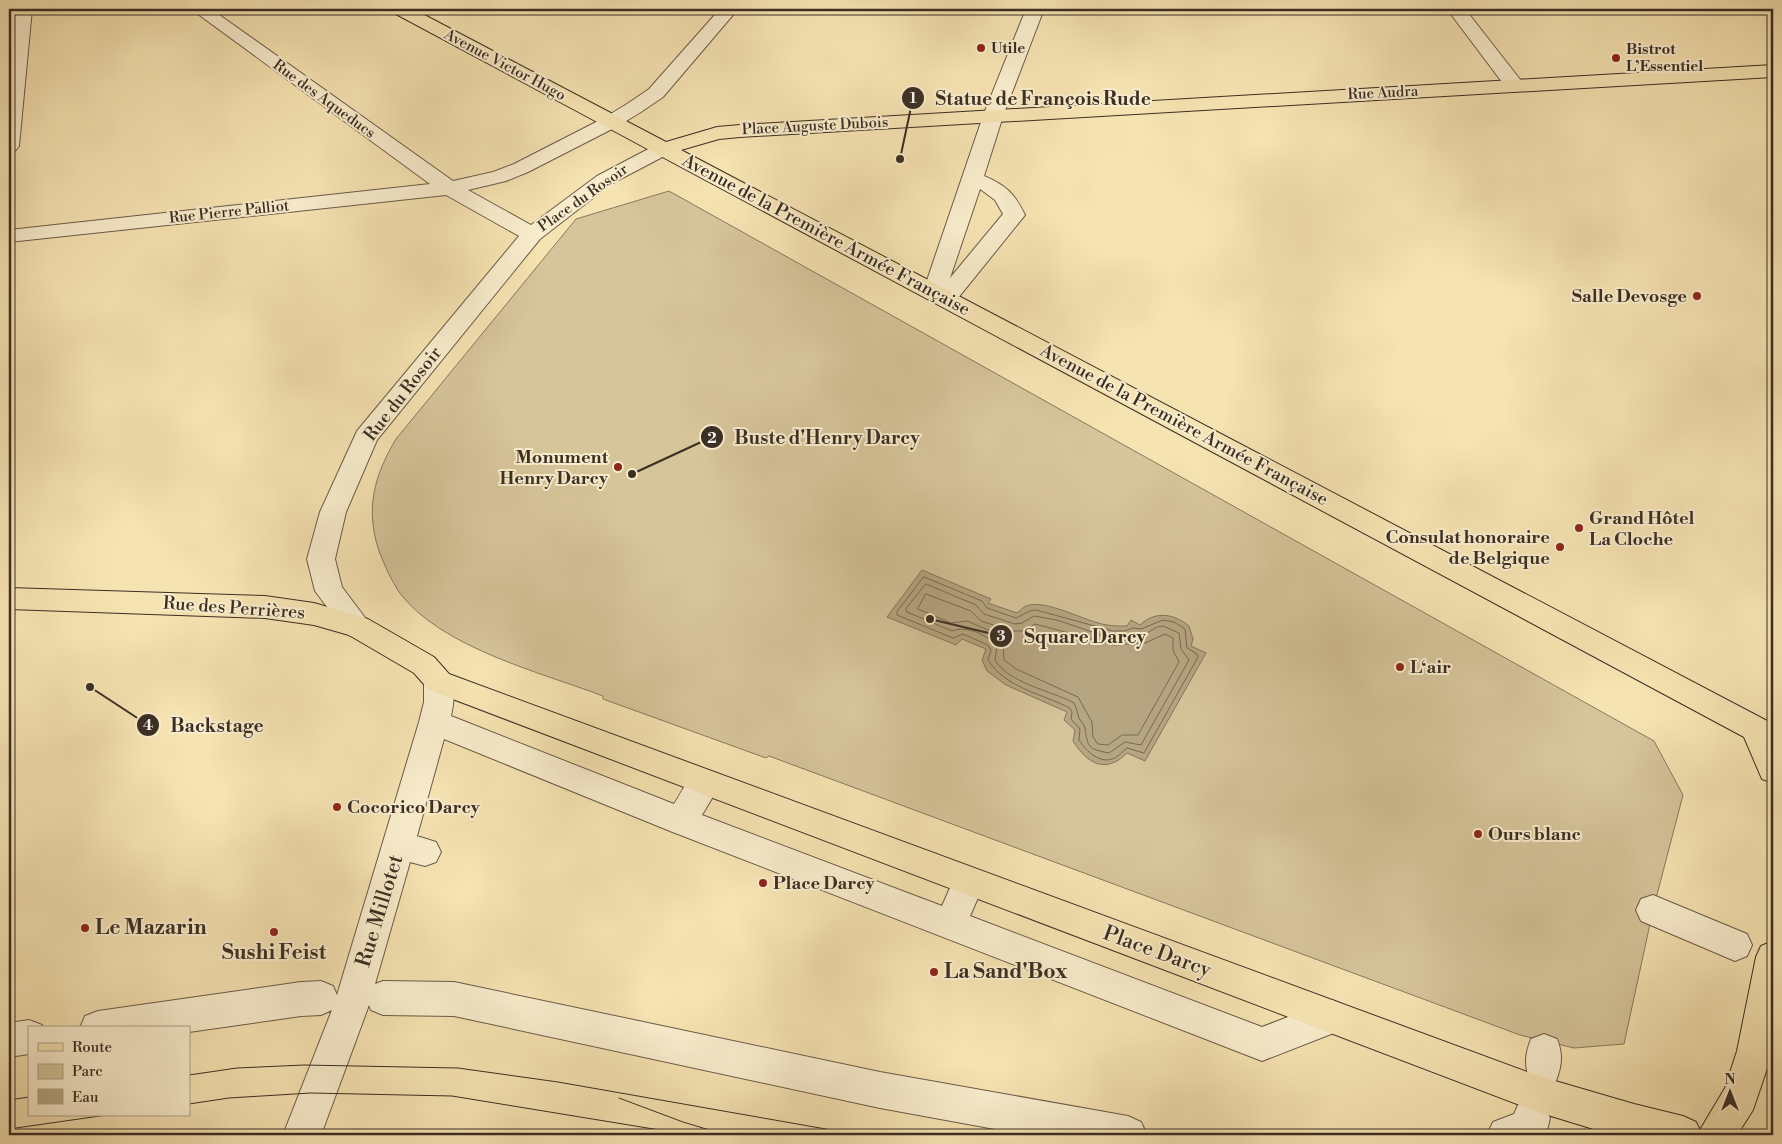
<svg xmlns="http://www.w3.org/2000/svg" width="1782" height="1144" font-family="'Libre Bodoni',serif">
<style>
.green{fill:#d6c49a;stroke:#88795e}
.water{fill:#b6a581;stroke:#85755b}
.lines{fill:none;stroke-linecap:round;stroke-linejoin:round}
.shore{stroke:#786a52;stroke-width:1}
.minor-casing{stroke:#6a5b47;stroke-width:2}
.major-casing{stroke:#3b2e23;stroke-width:2}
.minor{fill:#f9edcd;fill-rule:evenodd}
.major{fill:#f6e3b2;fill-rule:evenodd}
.tram{stroke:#3b2e23;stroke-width:1}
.poi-dot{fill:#8f2418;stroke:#f9edcd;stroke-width:2}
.labels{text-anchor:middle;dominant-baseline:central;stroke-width:4;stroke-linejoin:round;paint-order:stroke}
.far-poi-label{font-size:15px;font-weight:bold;fill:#3b2e23;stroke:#f9edcd;text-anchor:start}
.far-street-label{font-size:15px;fill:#3b2e23;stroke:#f9edcd}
.street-label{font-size:18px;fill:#3b2e23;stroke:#f9edcd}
.poi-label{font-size:18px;font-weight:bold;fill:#3b2e23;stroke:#f9edcd;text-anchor:start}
.near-street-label{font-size:21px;fill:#3b2e23;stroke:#f9edcd}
.near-poi-label{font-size:21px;font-weight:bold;fill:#3b2e23;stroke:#f9edcd;text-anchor:start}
.leader{fill:none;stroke:#3b2e23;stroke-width:2}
.callout-dot{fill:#3b2e23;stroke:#f9edcd;stroke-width:2}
.mark-label{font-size:15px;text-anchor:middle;font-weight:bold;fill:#fff}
.callout-label{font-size:19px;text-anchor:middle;font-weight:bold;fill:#3b2e23;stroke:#f9edcd;stroke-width:4;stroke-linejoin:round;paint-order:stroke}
</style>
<rect width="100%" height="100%" fill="#f6e3b2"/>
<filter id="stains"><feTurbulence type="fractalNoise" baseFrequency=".004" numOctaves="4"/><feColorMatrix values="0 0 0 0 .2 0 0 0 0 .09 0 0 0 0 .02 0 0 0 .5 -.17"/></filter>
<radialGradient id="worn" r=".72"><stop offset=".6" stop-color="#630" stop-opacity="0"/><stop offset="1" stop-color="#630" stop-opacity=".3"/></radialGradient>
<!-- green -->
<path class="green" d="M669,191l985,550 29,54 -30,115 -29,134 -50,4 -54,-13 -751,-279 -3,2 -163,-59v-3c-63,-24 -162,-48 -204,-104 -8,-12 -15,-28 -20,-41 -14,-42 -5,-75 17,-112l180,-220z"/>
<!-- water -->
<path class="water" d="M922,570l69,29 -3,4 29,10c3,-2 6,-6 9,-7 19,-8 60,16 81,19 6,1 13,1 20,1l4,-6 9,5c15,-14 33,-12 49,1l4,13 -2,7 15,7 -61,108 -18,-8c-22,22 -40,10 -54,-12l2,-11 -11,-10 3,-8 -61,-27 -19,-14 -5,-11 4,-11 -24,-10 -6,6 -69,-28z"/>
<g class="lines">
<!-- shore -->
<path class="shore" d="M924,577l58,24 5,7 29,10 14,-7 6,-1 77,21h11l9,-3 8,1 22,-9 11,2 11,7 2,19 10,6 1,3 -54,96 -17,-5c-4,3 -8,8 -12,10 -15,7 -29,-7 -36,-18l1,-11 -9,-10 1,-7 -2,-4c-28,-14 -64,-20 -82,-48l3,-10 -3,-5 -25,-11 -10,4 -56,-23v-3z
M926,584l50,21 8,9 31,10 7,-1 12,-7 23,4 47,16h38l15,-9 6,-1 16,7 2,16 8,11 -48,85 -16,-3 -16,11c-21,-4 -21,-5 -24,-25 -1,-4 -4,-6 -6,-10 -2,-5 -2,-10 -5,-15 -22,-12 -66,-20 -79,-43l2,-13c-9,-12 -30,-22 -45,-16l-45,-19 -1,-3z
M926,594l45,17 10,10 31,10h12l11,-7 79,21 31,-2 20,-9 8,4v12l6,12 -41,73h-16l-14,10 -10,-1 -5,-7 -1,-15 -14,-25 -62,-28 -12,-9 -1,-17 -8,-10 -28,-12 -16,2 -33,-14z"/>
<defs>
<path id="minor" d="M14,9h18l-13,137 -3,4 -7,2v-94z
M191,9h20l242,172 40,-9 21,-8 90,-46 23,-14 22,-15 71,-80h18l-75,88 -22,15 -23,14 -90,46 -22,9 -38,9 63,35 66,-49 59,-31 7,-2 7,2 3,4 -3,4 -59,31 -71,55 -163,201 -31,72 -11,47 7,28 30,40 -4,8 -10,3 -10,-3 -33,-44 -8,-32 13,-47 37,-81 162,-195 -73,-41 -437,47v-12l421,-46z
M1026,9h18l-41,107 -19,60c23,10 30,17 41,39l-71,88 -8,2 -8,-2 -3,-4 -9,-2 -3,-5 60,-176zM980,189l15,11 8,14 -53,64z
M1447,9h18l57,73 2,4 -2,4 -7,2 -7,-2z
M439,670l10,4c7,13 5,27 2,42l223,88c12,-18 17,-39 42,-30l5,9 -19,32 240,91 15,-34 12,-5 12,5 4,10 -15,34 292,111 70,-27 12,5 6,12 -6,12 -82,32 -592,-230 -226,-92 -27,97 19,6 5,10 -5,10 -11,4 -15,-4 -35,122 8,-3 71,1 426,90 248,44 13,6 6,13h-119l-148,-27 -426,-92 -71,-1 -12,-5 -2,-5 -48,130h-38l49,-125 -11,5 -20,1 -112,16v-4h-109l5,-12 13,-5 203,-29 20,-1 12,5 4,9 82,-273 5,-20v-20l5,-8z
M1653,895l94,39 5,11 -5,11 -12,5 -94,-40 -5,-11 5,-11z
M29,1020l13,5 1,3h-14v26l-20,3v-34z
M1544,1034l13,5c6,15 5,26 -1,42l-13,5 -13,-5c-6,-16 -5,-27 1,-42z
M1531,1099l13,6 6,13 -4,17h-59l6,-13 21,-8 4,-9z"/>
<path id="major" d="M391,9h22l253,133 51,-15 23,-2 1033,-60v12l-1033,60 -21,2 -38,11 1092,574v59l-11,-4 -18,-42 -1350,-724z
M9,588l256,8 49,7 54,16 66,38 15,17 1089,402 96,28 49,12 13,6 4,8 25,-42 12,-37 19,-94 5,-11 12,-5v110l-20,59 -16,25h-124l-75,-23 -1109,-422 -15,-17 -65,-38 -35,-10 -49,-7 -256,-9z"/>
</defs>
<!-- minor casing -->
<use href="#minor" class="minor-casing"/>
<!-- major casing -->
<use href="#major" class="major-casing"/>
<!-- minor -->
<use href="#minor" class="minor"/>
<!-- major -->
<use href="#major" class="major"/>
<!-- tram -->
<path class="tram" d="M189,1075l48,-7 67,-3 154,3 100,14 302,53
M619,1098l64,24 43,13
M9,1100l20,-3
M189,1104l40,-6 82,-5 141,3 238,39
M9,1129l98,-14"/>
</g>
<!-- markers -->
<g class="poi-dot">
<circle cx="981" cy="48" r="5"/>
<circle cx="1616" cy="58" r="5"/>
<circle cx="1697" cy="296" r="5"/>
<circle cx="618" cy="467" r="5"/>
<circle cx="1579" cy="528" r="5"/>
<circle cx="1560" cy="547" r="5"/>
<circle cx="1400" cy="667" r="5"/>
<circle cx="337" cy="807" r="5"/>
<circle cx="1478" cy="834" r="5"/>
<circle cx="763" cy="883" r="5"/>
<circle cx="85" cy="928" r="5"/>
<circle cx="274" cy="932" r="5"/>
<circle cx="934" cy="972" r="5"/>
</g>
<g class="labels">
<!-- far-poi labels -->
<g class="far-poi-label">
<text x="991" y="48">Utile</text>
<text x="1626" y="49">Bistrot<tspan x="1626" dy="17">L’Essentiel</tspan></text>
</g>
<!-- far-street labels -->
<g class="far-street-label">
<text transform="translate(505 65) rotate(28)">Avenue Victor Hugo</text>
<text transform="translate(1383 93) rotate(-3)">Rue Audra</text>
<text transform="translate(324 99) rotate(36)">Rue des Aqueducs</text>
<text transform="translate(815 126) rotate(-3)">Place Auguste Dubois</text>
<text transform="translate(583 198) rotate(-35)">Place du Rosoir</text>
<text transform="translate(229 212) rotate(-6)">Rue Pierre Palliot</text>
</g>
<!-- street labels -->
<g class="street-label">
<text transform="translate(826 235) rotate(28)">Avenue de la Première Armée Française</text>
<text transform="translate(403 394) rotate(-52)">Rue du Rosoir</text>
<text transform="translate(1184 425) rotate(28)">Avenue de la Première Armée Française</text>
<text transform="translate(234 608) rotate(4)">Rue des Perrières</text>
</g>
<!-- poi labels -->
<g class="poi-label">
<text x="1687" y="296" text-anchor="end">Salle Devosge</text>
<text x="608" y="457" text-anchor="end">Monument<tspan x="608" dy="21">Henry Darcy</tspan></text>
<text x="1589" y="518">Grand Hôtel<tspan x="1589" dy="21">La Cloche</tspan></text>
<text x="1550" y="537" text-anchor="end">Consulat honoraire<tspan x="1550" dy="21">de Belgique</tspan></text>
<text x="1410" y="667">L‘air</text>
<text x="347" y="807">Cocorico Darcy</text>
<text x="1488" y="834">Ours blanc</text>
<text x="773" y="883">Place Darcy</text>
</g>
<!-- near-street labels -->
<g class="near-street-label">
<text transform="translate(380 911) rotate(-73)">Rue Millotet</text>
<text transform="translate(1157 952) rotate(20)">Place Darcy</text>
</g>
<!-- near-poi labels -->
<g class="near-poi-label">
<text x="95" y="928">Le Mazarin</text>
<text x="274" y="953" text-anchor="middle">Sushi Feist</text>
<text x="944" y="972">La Sand'Box</text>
</g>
</g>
<!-- callouts -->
<path class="leader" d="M900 159L913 98M632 474L712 437M930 619L1001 636M90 687L148 725"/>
<g class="callout-dot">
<circle cx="900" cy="159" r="5"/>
<circle cx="632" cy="474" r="5"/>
<circle cx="930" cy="619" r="5"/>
<circle cx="90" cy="687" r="5"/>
<circle cx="913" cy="98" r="12"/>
<circle cx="712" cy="437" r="12"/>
<circle cx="1001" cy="636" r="12"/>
<circle cx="148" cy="725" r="12"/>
</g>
<g class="mark-label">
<text x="913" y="103">1</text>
<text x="712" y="443">2</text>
<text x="1001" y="641">3</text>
<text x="148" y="730">4</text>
</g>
<g class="callout-label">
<text x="1043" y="105">Statue de François Rude</text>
<text x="827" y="444">Buste d'Henry Darcy</text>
<text x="1085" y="643">Square Darcy</text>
<text x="217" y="732">Backstage</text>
</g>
<!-- margin -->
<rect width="1782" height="1144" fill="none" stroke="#f6e3b2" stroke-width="30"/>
<rect x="10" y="10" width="1762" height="1124" fill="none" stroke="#3b2e23" stroke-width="2.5"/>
<rect x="15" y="15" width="1752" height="1114" fill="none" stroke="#3b2e23"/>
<!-- legend -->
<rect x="28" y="1026" width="162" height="90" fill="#f9edcd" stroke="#ada189"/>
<rect x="38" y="1043" width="25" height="8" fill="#f6e3b2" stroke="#ada189"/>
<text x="72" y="1052" font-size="15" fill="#3b2e23">Route</text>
<rect x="38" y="1064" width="25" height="15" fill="#d6c49a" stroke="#ada189"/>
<text x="72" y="1076" font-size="15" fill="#3b2e23">Parc</text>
<rect x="38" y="1089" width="25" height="15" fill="#b6a581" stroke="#ada189"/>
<text x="72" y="1102" font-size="15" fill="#3b2e23">Eau</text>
<!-- north arrow -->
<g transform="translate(1730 1092)" stroke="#f9edcd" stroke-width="4" paint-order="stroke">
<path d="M0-4L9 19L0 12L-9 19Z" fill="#3b2e23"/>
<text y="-8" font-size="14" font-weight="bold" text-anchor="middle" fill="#3b2e23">N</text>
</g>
<rect width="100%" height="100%" filter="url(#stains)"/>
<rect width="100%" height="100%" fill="url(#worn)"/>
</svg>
